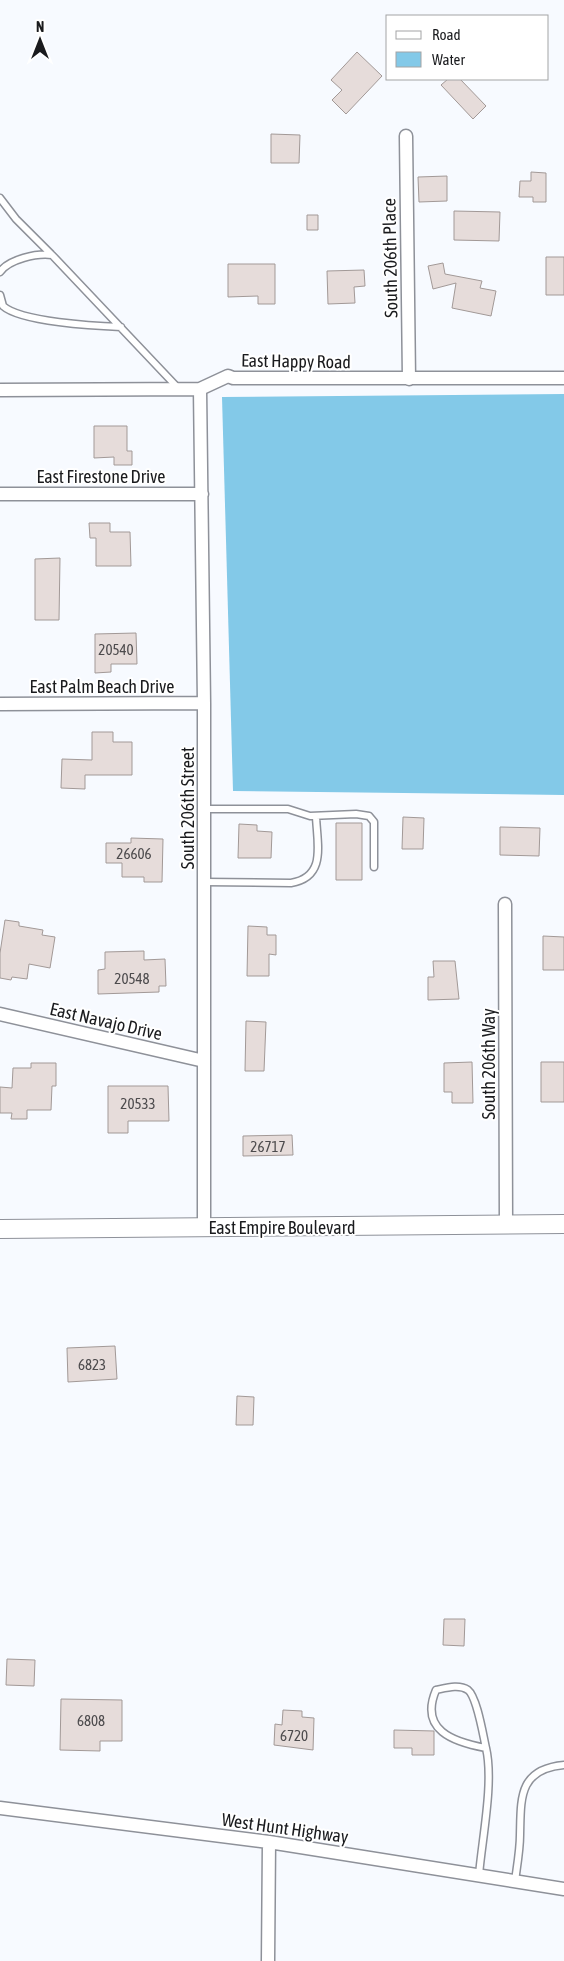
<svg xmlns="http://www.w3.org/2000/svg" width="564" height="1961" font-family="'Asap Condensed',sans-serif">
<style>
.water{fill:#83c9e8}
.building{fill:#e6dcda;stroke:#a29997}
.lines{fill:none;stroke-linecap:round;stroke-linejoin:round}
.lane-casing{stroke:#8e9199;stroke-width:9}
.street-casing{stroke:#8e9199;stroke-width:15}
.secondary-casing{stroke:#8e9199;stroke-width:20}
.lane{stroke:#fff;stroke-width:6}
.street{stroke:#fff;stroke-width:12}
.secondary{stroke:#fff;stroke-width:18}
.labels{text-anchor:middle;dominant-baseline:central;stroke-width:4;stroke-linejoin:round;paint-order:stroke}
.number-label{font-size:15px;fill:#4d4b4d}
.street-label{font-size:18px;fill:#1a1b1e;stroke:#fff}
</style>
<rect width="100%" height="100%" fill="#f7faff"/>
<!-- water -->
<path class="water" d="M564,394v401l-331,-4 -11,-394z"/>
<!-- building -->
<path class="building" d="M357,52l25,24 -36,38 -14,-14 10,-10 -11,-10z
M448,79h12l26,27 -13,13 -32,-34z
M271,134l29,1 -1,28h-28z
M531,172l15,1v29h-13v-5h-14l1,-16h11z
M447,176v25l-28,1 -1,-25z
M454,211l46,1 -1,29 -45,-1z
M307,215h11v15h-11z
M546,257h18v38h-18z
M443,263l2,11 37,7 -2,7 16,3 -5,25 -39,-8 4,-25 -23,6 -5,-23z
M228,264h47v40h-17v-8l-30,1z
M364,270l1,16 -11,1 1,16 -27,1 -1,-33z
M94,426h33v25h5v14h-18v-8l-20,1z
M89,523h21v9h20l1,34h-35v-28h-6z
M60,558l-1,62h-24v-61z
M136,633l1,31h-26v8l-16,1v-39z
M92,732h21v10h19v33h-47v14l-24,-1 1,-29 30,1z
M403,817l21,1 -1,31h-21z
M336,823h26v57h-26z
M239,824l18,1v6l15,1 -1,26h-33z
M500,827l40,1 -1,28 -39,-1z
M131,838l32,1 -1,43h-18v-5h-22v-14h-16v-20h25z
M5,920l14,2v4l24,4 -1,5 13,2 -5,31 -21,-4 -2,15 -15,-2 -1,3 -11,-2v-25z
M248,926l19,1v8h9v20l-7,-1v22h-22z
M543,936l21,1v33h-21z
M144,951v9l21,-1 1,27h-7v6l-61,2v-24l7,-1v-17z
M433,961h22l4,38 -31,1v-23h6z
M246,1021l20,1 -2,49h-19z
M472,1062l1,41h-21v-11h-8v-29z
M541,1062h23v40h-23z
M31,1063h25v23h-4l-1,24h-24v9h-16l1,-6h-12v-26l12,1 1,-20h18z
M108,1086h60l1,35h-41v12h-20z
M292,1135l1,20 -50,1v-20z
M115,1346l2,33 -49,3 -1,-34z
M237,1396l17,1 -1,28h-17z
M444,1619h21l-1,27 -21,-1z
M7,1659l28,1 -1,26 -28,-1z
M61,1699l61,1v41h-22v10l-40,-1z
M283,1710l19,1v6l12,1 -1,32 -39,-5 1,-21 7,1z
M394,1730l40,1v24h-22v-7h-18z"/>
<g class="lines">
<defs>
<path id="lane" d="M0,198l16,21 35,35
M0,272c9,-13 37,-19 52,-17l126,133
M0,295l3,11c18,16 92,20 118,21
M204,809h84l22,7 46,-2 13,2 5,6v45
M204,882l87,1c36,-6 26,-39 25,-67
M479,1875c3,-36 15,-93 7,-127 -3,-13 -9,-51 -18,-58 -9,-6 -22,-2 -32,0 -17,40 17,52 50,58
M515,1881c2,-15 5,-31 5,-46 1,-36 -2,-66 44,-70"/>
<path id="street" d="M406,136l3,243
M200,389l4,314v524
M0,390l200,-1 28,-13 5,2h331
M0,494h202
M0,704l204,-1
M505,904l1,320
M0,1014l204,47
M0,1808l269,34 295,47
M268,1961l1,-119"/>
<path id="secondary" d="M0,1229l564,-5"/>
</defs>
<!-- lane casing -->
<use href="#lane" class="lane-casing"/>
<!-- street casing -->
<use href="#street" class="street-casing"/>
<!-- secondary casing -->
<use href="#secondary" class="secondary-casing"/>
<!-- lane -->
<use href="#lane" class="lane"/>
<!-- street -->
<use href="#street" class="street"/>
<!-- secondary -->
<use href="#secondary" class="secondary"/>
</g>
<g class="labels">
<!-- number labels -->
<g class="number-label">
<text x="116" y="649">20540</text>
<text x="134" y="853">26606</text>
<text x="132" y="978">20548</text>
<text x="138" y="1103">20533</text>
<text x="268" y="1146">26717</text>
<text x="92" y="1364">6823</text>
<text x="91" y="1720">6808</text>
<text x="294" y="1735">6720</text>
</g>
<!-- street labels -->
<g class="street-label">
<text transform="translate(390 258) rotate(-91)">South 206th Place</text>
<text transform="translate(296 361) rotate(1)">East Happy Road</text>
<text x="101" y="476">East Firestone Drive</text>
<text x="102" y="686">East Palm Beach Drive</text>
<text transform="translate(187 808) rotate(-90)">South 206th Street</text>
<text transform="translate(106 1021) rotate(13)">East Navajo Drive</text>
<text transform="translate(488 1064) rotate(-90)">South 206th Way</text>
<text x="282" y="1227">East Empire Boulevard</text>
<text transform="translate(285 1828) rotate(8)">West Hunt Highway</text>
</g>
</g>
<!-- legend -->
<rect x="386" y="15" width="162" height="65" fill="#ffffff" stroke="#a3a4a5"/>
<rect x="396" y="31" width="25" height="8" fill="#ffffff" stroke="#a3a4a5"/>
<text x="432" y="40" font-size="15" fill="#1a1b1e">Road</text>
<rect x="396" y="52" width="25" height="15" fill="#83c9e8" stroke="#a3a4a5"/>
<text x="432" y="65" font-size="15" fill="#1a1b1e">Water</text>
<!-- north arrow -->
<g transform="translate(40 40)" stroke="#ffffff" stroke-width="4" paint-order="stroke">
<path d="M0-4L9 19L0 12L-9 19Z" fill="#1a1b1e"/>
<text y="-8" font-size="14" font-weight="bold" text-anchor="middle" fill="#1a1b1e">N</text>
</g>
</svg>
